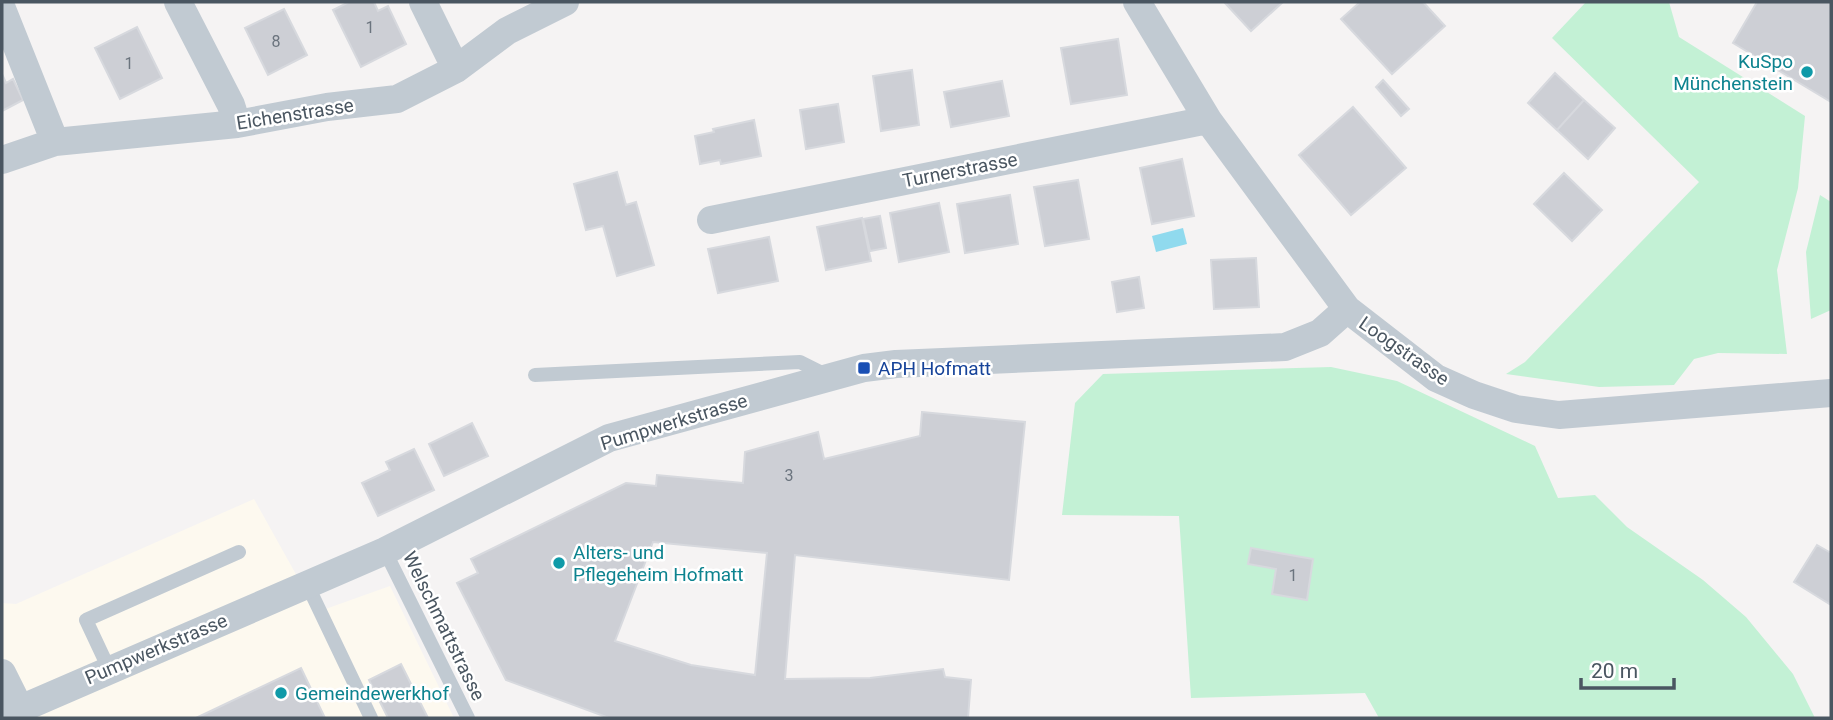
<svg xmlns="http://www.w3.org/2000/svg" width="1833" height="720" font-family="Roboto,sans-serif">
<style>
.commercial{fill:#fdf9ef}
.green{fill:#c3f1d5}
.water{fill:#90daee}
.building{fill:#cdcfd5;stroke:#d7d9de;stroke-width:2;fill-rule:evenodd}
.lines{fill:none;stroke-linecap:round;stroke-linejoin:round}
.service{stroke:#c1cad2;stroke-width:14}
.minor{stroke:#c1cad2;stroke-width:28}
.culture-dot{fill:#0f9aa8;stroke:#fff;stroke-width:2.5}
.transit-dot{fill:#1a4fb4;stroke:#fff;stroke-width:2.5}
.labels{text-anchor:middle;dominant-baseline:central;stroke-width:5;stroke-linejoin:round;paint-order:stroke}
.number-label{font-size:16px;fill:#6b747e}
.culture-label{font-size:19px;fill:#0d838f;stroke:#fff;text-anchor:start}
.street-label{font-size:19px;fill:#4a5661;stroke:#fff}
.transit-label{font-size:19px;fill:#164399;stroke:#fff;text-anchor:start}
</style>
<rect width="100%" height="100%" fill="#f5f3f3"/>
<!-- commercial -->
<path class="commercial" d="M254,499l63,113 73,-26 64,132h-452v-115l14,1z"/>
<!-- green -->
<path class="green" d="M1586,2h83l10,35 126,79 -7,72 -21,82 10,84 -69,-1 -24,6 -20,26 -75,2 -93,-13 19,-12 174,-180 -147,-144z
M1820,195l11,7v108l-20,9 -5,-67z
M1331,367l66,14 138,65 23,52 37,-3 32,32 76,53 43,37 47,57 22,44h-436l-14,-25 -174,5 -12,-182 -117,-1 13,-112 28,-29z"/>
<!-- water -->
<path class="water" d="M1183,228l4,16 -31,8 -4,-16z"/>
<!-- building -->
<path class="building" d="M349,2h25l4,9 10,-5 18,38 -45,23 -28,-57z
M1224,2h59l-32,29z
M1360,2h63l22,24 -53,48 -51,-55z
M1757,2h74v100l-98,-59z
M284,9l23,46 -39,20 -23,-47z
M137,27l25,51 -42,21 -25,-51z
M1118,39l9,56 -56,9 -10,-56z
M912,70l7,55 -38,6 -8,-55z
M1555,73l29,27 -27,30 -29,-27z
M2,74l4,9 7,-4 10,21 -21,11z
M1383,80l26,29 -8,7 -25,-29z
M1002,81l7,35 -58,11 -7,-35z
M1584,100l31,28 -27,31 -31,-29z
M838,104l6,38 -38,7 -6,-39z
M1353,107l53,61 -55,47 -52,-60z
M754,120l7,36 -40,8 -1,-4 -20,4 -5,-28 19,-4 -1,-3z
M1182,159l12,57 -42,8 -12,-56z
M617,172l9,33 10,-3 18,63 -37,11 -14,-50 -17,4 -12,-46z
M1564,173l38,37 -30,31 -38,-37z
M1078,180l11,59 -44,7 -11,-59z
M1010,195l8,49 -53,9 -8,-49z
M939,203l10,49 -50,10 -9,-49z
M880,216l6,32 -16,3 -7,-32z
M862,218l9,43 -45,9 -9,-43z
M769,237l9,44 -60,12 -10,-44z
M1256,258l3,49 -45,2 -3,-49z
M1139,277l5,31 -27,4 -5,-30z
M922,412l103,10 -16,158 -214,-25 -10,124 85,-1 73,-9 2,8 26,3 -3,38h-359l-103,-38 -49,-97 21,-10 -7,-14 155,-76 30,3 1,-11 86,8 2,-31 73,-20 6,27 96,-23zM653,542l114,11 -12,122 -64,-10 -76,-24z
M472,423l16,33 -44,20 -15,-32z
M414,449l20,41 -56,26 -16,-33 28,-13 -4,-8z
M1817,545l14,8v52l-37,-23z
M1251,548l62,11 -6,41 -35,-6 4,-25 -28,-5z
M401,664l27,54h-40l-19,-38z
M301,668l24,50h-129z"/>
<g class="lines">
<!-- service -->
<path class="service" d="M535,375l265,-13 28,14
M385,551l83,167
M307,584l64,134
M109,669l-23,-49 153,-68"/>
<!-- minor -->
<path class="minor" d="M178,2l53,103 6,19
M423,2l33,67
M1137,2l71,118 139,189 89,69 38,17 42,14 43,6 272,-22
M2,9l53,133
M2,160l53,-18 182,-18 90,-17 70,-8 59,-30 51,-38 58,-29
M711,220l497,-100
M2,673l18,36
M2,717l383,-166 224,-113 255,-70 32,-4 389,-17 35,-14 27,-24"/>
</g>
<!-- markers -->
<g class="culture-dot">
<circle cx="1807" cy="72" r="7"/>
<circle cx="559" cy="563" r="7"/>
<circle cx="281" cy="693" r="7"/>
</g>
<rect class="transit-dot" x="857" y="361" width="14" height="14" rx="3.5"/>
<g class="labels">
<!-- number labels -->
<g class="number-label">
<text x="370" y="27">1</text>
<text x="276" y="41">8</text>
<text x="129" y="63">1</text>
<text x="789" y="475">3</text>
<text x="1293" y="575">1</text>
</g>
<!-- culture labels -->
<g class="culture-label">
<text x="1793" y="61" text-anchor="end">KuSpo<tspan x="1793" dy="22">Münchenstein</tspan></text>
<text x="573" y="552">Alters- und<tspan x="573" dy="22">Pflegeheim Hofmatt</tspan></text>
<text x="295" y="693">Gemeindewerkhof</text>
</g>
<!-- street labels -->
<g class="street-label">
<text transform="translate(295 114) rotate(-9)">Eichenstrasse</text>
<text transform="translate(960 170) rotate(-11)">Turnerstrasse</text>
<text transform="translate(1404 351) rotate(35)">Loogstrasse</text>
<text transform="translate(674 422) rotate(-17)">Pumpwerkstrasse</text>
<text transform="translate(444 626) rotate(64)">Welschmattstrasse</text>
<text transform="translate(156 649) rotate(-23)">Pumpwerkstrasse</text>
</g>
<!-- transit labels -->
<g class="transit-label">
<text x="878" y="368">APH Hofmatt</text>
</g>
</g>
<!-- border -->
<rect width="1833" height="720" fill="none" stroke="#4a5661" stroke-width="7"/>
<!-- scale -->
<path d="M1581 678v10h93v-10" fill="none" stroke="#4a5661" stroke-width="3.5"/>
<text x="1591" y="678" font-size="21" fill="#4a5661" stroke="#ffffff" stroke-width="5" paint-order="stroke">20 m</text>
</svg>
